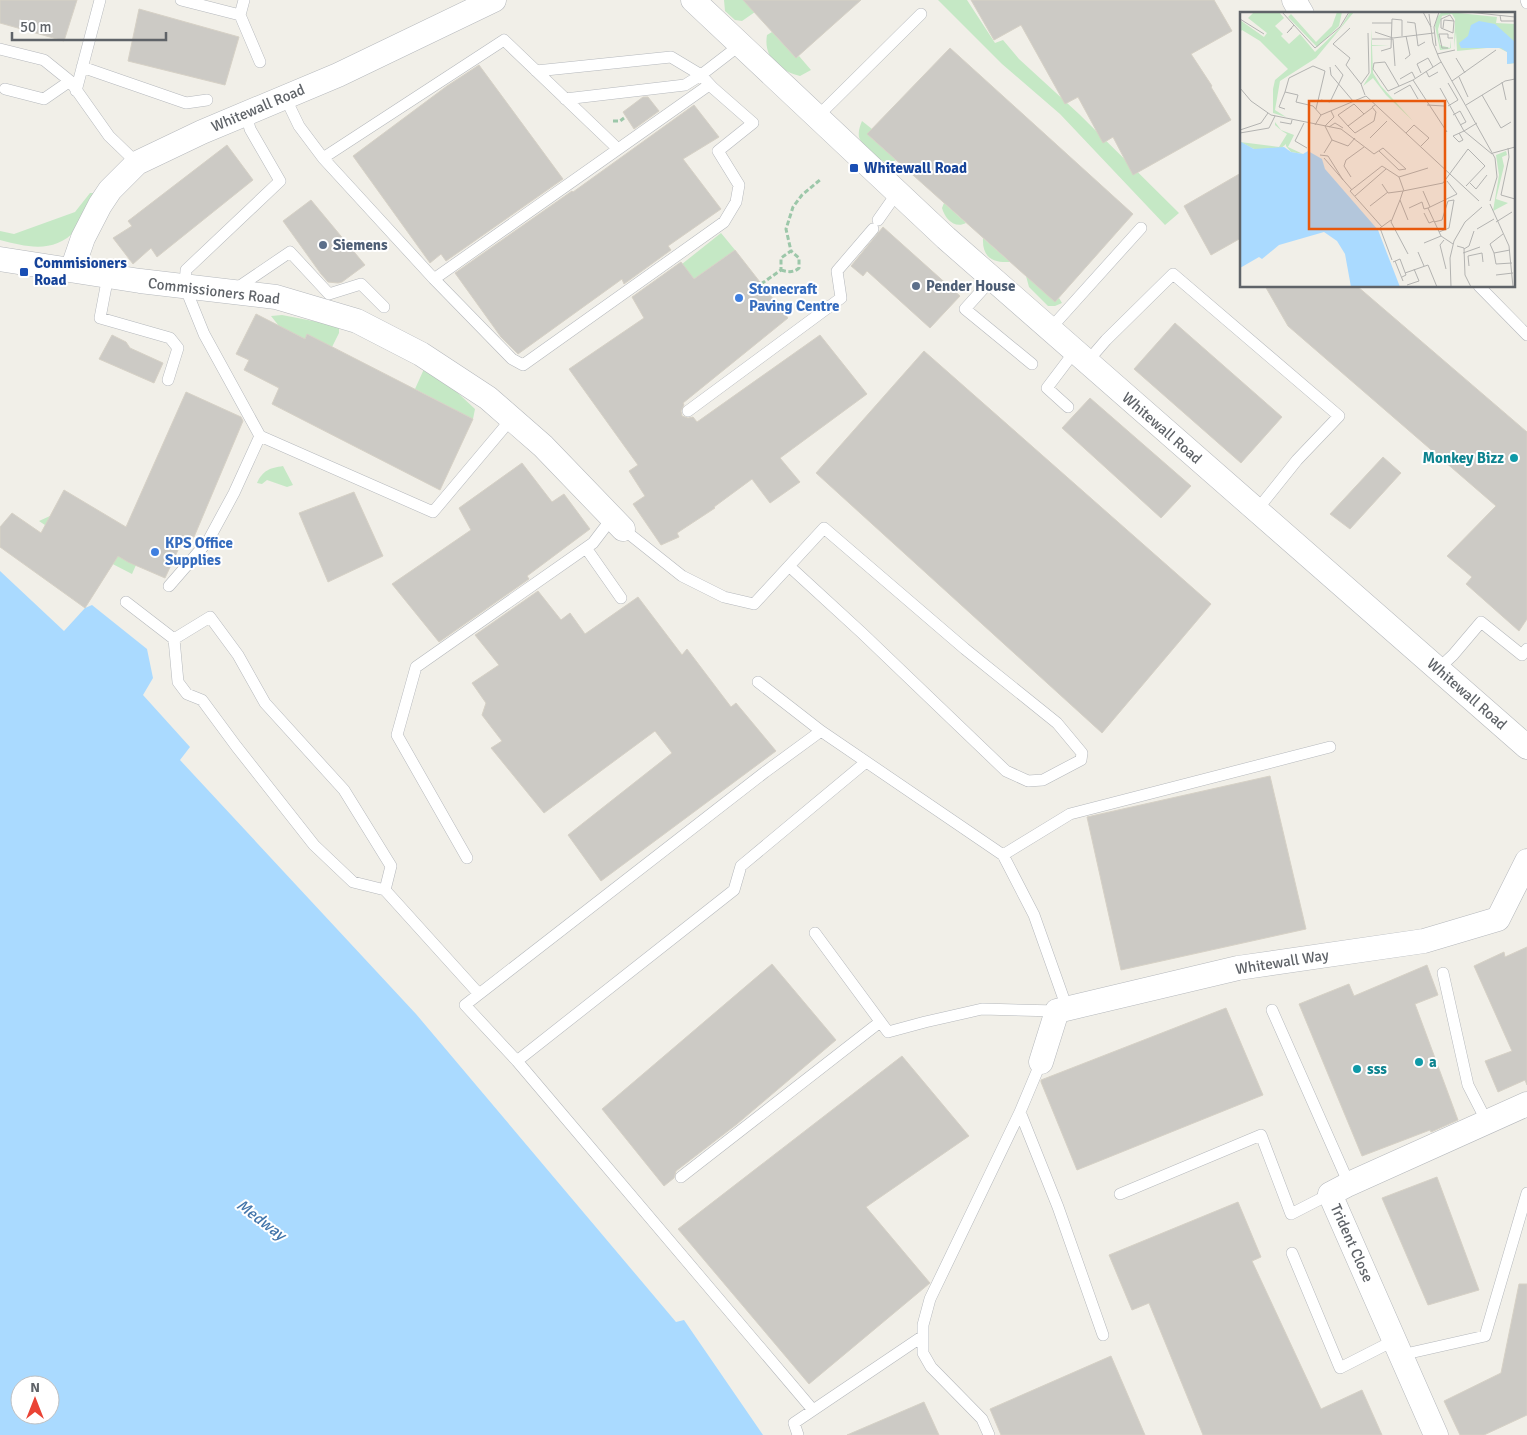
<svg xmlns="http://www.w3.org/2000/svg" width="1527" height="1435" font-family="Signika,sans-serif">
<style>
.green{fill:#c5e8c5}
.water{fill:#aadaff;fill-rule:evenodd}
.building{fill:#cccac5;stroke:#d6d1c6}
.lines{fill:none;stroke-linecap:round;stroke-linejoin:round}
.lane-casing{stroke:#b5b8bc;stroke-width:12}
.street-casing{stroke:#b5b8bc;stroke-width:25}
.path{stroke:#9cc7a9;stroke-width:3;stroke-dasharray:5 2.5;stroke-linecap:butt}
.lane{stroke:#fff;stroke-width:11}
.street{stroke:#fff;stroke-width:24}
.transit-dot{fill:#1a4fb4;stroke:#fff;stroke-width:2}
.service-dot{fill:#5c6f8a;stroke:#fff;stroke-width:2}
.shop-dot{fill:#3f7fe0;stroke:#fff;stroke-width:2}
.culture-dot{fill:#0f9aa8;stroke:#fff;stroke-width:2}
.labels{text-anchor:middle;dominant-baseline:central;stroke-width:4;stroke-linejoin:round;paint-order:stroke}
.street-label{font-size:15px;fill:#5f6368;stroke:#fff}
.transit-label{font-size:15px;font-weight:bold;fill:#164399;stroke:#fff;text-anchor:start}
.service-label{font-size:15px;font-weight:bold;fill:#4e5e75;stroke:#fff;text-anchor:start}
.shop-label{font-size:15px;font-weight:bold;fill:#366cbe;stroke:#fff;text-anchor:start}
.culture-label{font-size:15px;font-weight:bold;fill:#0d838f;stroke:#fff;text-anchor:start}
.water-label{font-size:16px;font-style:italic;fill:#4174aa;stroke:#fff}
.inset-road{fill:none;stroke:#b3b3b1;stroke-width:1}
.view{fill:#e8590c;fill-opacity:0.15;stroke:#e8590c;stroke-width:2.5}
.inset-edge{fill:none;stroke:#5f6368;stroke-width:2.5}
</style>
<rect width="100%" height="100%" fill="#f1efe8"/>
<!-- green -->
<path class="green" d="M724,0h20l11,12 -13,9 -7,-1 -10,-9z
M938,0h29l28,43 8,-3 16,19 60,55 100,99 -14,12 -105,-111 -58,-50z
M772,32l24,26 3,-2 12,14 -11,6c-20,-5 -37,-18 -33,-41z
M862,121l10,8 -4,6 28,25c-3,2 -7,4 -11,2 -6,-2 -25,-19 -26,-25 -1,-6 1,-11 3,-16z
M90,193h5c-5,10 -12,30 -19,37 -22,24 -49,17 -76,10v-9l14,3 61,-22z
M944,203l22,20c-11,6 -21,-4 -24,-15z
M721,233l14,17 -41,29 -12,-15z
M983,238l27,24c-18,1 -28,-5 -27,-24z
M1026,276l29,26 4,-4 3,5 -7,3h-7l-19,-19z
M282,315l36,7 21,5v6l-7,14 -25,-13 -2,5 -26,-13 -8,-10z
M424,369l20,11 31,29 -2,10 -58,-30z
M283,466l10,19 -6,2 -20,-7 -5,4 -5,-1c6,-13 13,-15 26,-17z
M50,516l86,49 -4,9 -35,-18 -2,3 -56,-38z"/>
<!-- water -->
<path class="water" d="M0,571l64,60 21,-23 7,-3 55,44 6,29 -10,17 47,52 -10,13 236,254 260,308 8,-2 79,115h-763zM20,1385h30v30h-30z"/>
<!-- building -->
<path class="building" d="M0,0h77l-13,41 -64,-18z
M743,0h118l-65,58z
M971,0h243l18,31 -41,23 21,32 -1,1 20,33 -98,55 -20,-38 -10,6 -25,-46 -13,7 -44,-79 -27,15z
M139,9l100,28 -14,48 -97,-24z
M950,48l183,166 -78,88 -188,-168z
M479,65l84,114 -117,82 -5,-7 -11,9 -77,-107 94,-70z
M643,97h5l11,14 -25,18 -11,-17z
M694,105l25,32 -36,22 38,50 -53,37 3,4 -47,34 -2,-5 -104,75 -17,-17 -46,-64 117,-82 1,1z
M227,145l26,35 -96,77 -6,-9 -18,16 -20,-26 19,-12 -4,-5z
M1241,173v65l-30,17 -27,-49z
M311,200l54,65 -23,17 -4,1 -10,-1 -7,-8 -38,-53z
M883,227l77,69 -30,32 -63,-57 -4,5 -12,-10z
M735,250l53,68 -105,85 1,2 -3,6 1,5 6,2 5,-1 4,5 123,-87 47,59 -87,64 20,24 -30,21 -18,-24 -38,28 1,1 -38,25 2,4 -18,8 -28,-41 12,-8 -16,-25 9,-6 -69,-96 75,-51 -12,-21 49,-35 13,17z
M1265,286h92l170,146v187l-8,12 -53,-47 6,-7 -25,-21 49,-50 -208,-180z
M256,314l49,25 2,-5 166,85 -33,71 -168,-86 7,-16 -35,-18 5,-10 -13,-6z
M1175,323l107,94 -41,46 -107,-94z
M112,335l14,7 4,6 33,15 -9,20 -55,-24z
M924,351l287,253 -109,129 -286,-260z
M186,392l55,25 2,4 -49,116 -9,-2 -20,43 -37,-16 -10,-6 -33,52 -85,-61v-20l12,-14 29,20 23,-43 62,37z
M1090,398l101,88 -30,32 -99,-90z
M1383,457l18,16 -51,56 -20,-15z
M522,463l30,39 12,-8 26,35 -63,47 2,3 -90,63 -47,-58 79,-54 -12,-22z
M354,492l29,64 -55,26 -29,-69z
M538,591l23,29 9,-7 15,21 53,-37 44,58 5,-6 44,58 5,-4 40,48 -175,130 -33,-46 104,-82 -17,-22 -111,82 -53,-65 11,-7 -20,-26 4,-12 -14,-20 27,-18 -24,-30z
M1270,776l36,153 -185,41 -34,-153z
M1527,947v138l-2,-5 -27,12 -13,-31 27,-10 -38,-85 30,-14 1,5z
M772,964l64,76 -99,84 -61,47 -2,7 -10,8 -62,-77z
M1427,965l11,30 -23,9 43,116 -27,12 -1,-2 -68,26 -63,-152 50,-20 5,12z
M1226,1008l37,87 -186,75 -36,-88v-2z
M902,1056l67,80 -103,71 64,76 -121,101 -131,-155z
M1437,1177l42,113 -51,15 -46,-107z
M1238,1202l23,55 -9,4 69,148 41,-19 20,45h-179l-54,-132 -17,7 -23,-55z
M1519,1284h8v131l-43,20h-24l-16,-34 57,-28z
M1111,1356l34,79h-144l-11,-26z
M924,1402l15,33h-92z"/>
<g class="lines">
<defs>
<path id="lane" d="M181,0l59,15 4,-15
M1526,0l1,3
M240,15l20,47
M0,49l44,11 26,21 39,55 28,27
M82,67l104,36 21,-3
M536,71l135,-14 30,18 -16,10 -120,14
M709,85l-275,194 78,80 11,6 201,-143 12,-20 3,-17 -21,-34 35,-28 -40,-35 -12,-13 39,-30
M5,89l39,10 26,-18
M76,91l24,-91
M285,97l14,29 24,32
M817,117l104,-103
M878,220l19,-27
M108,276l-8,42 70,20 8,10 -10,32
M434,279l-111,-121 181,-118 114,109
M992,279l-27,30 67,55
M1479,286l48,49
M234,290l56,-38 39,42 32,-10 23,23
M1050,329l91,-101
M1087,362l19,-22 67,-66 166,142 -42,44 -40,50
M1068,407l-21,-19 28,-37
M688,411l153,-113 -4,-27 36,-42
M260,436l173,76 79,-94
M623,529l59,47 42,21 30,7 70,-76 141,121 92,74 25,30 -1,7 -38,20 -15,1 -22,-10 -144,-138 -73,-67
M586,548l35,50
M169,586l39,-45 26,-48 26,-57 -56,-102 -19,-47 1,-17 94,-89 -30,-52 -4,-16
M126,602l48,37 36,-22 28,38 27,48 79,87 47,76 -6,24
M174,639l4,43 9,12 15,6 34,46 78,99 39,37 32,8 94,104
M1438,669l15,-14 28,-33 41,33 5,-6
M758,682l63,49
M1003,855l67,-41 260,-67
M467,858l-70,-123 19,-68 177,-124 19,-25
M815,933l73,99 37,-10 57,-13 75,2
M1443,973l25,112 19,37
M1272,1010l77,174
M517,1061l217,-171 7,-24 125,-104
M1041,1062l-21,50 38,95 45,128
M681,1177l199,-155
M1120,1194l141,-59 30,79 39,-20
M1292,1253l48,115 55,-28
M1401,1355l84,-19 42,-143
M813,1410l-296,-349 -52,-56 300,-233 56,-41 182,124 31,60 33,93
M798,1435l-4,-12 129,-87
M989,1435l-7,-16 -51,-52 -8,-14v-28l7,-26 90,-187"/>
<path id="street" d="M693,0l253,238 581,509
M1294,0l8,14
M0,259l140,22 136,16 81,24 64,33 67,44 55,48 80,83
M72,270l11,-32 17,-33 10,-15 27,-27 65,-31 136,-57 156,-75
M1041,1062l16,-51 181,-43 186,-27 74,-22 29,-58
M1436,1435l-106,-241 19,-10 178,-80"/>
</defs>
<!-- lane casing -->
<use href="#lane" class="lane-casing"/>
<!-- street casing -->
<use href="#street" class="street-casing"/>
<!-- path -->
<path class="path" d="M613,121h7l4,-3
M781,270c7,2 12,3 18,-2v-10l-8,-7
M761,284l20,-14v-12l10,-7 -5,-22 7,-22 9,-12 19,-16"/>
<!-- lane -->
<use href="#lane" class="lane"/>
<!-- street -->
<use href="#street" class="street"/>
</g>
<!-- markers -->
<g class="transit-dot">
<rect x="849" y="163" width="10" height="10" rx="2.5"/>
<rect x="19" y="267" width="10" height="10" rx="2.5"/>
</g>
<g class="service-dot">
<circle cx="323" cy="245" r="5"/>
<circle cx="916" cy="286" r="5"/>
</g>
<g class="shop-dot">
<circle cx="739" cy="298" r="5"/>
<circle cx="155" cy="552" r="5"/>
</g>
<g class="culture-dot">
<circle cx="1514" cy="458" r="5"/>
<circle cx="1419" cy="1062" r="5"/>
<circle cx="1357" cy="1069" r="5"/>
</g>
<g class="labels">
<!-- street labels -->
<g class="street-label">
<text transform="translate(258 108) rotate(-23)">Whitewall Road</text>
<text transform="translate(214 291) rotate(7)">Commissioners Road</text>
<text transform="translate(1162 428) rotate(41)">Whitewall Road</text>
<text transform="translate(1467 694) rotate(41)">Whitewall Road</text>
<text transform="translate(1282 962) rotate(-9)">Whitewall Way</text>
<text transform="translate(1352 1243) rotate(66)">Trident Close</text>
</g>
<!-- transit labels -->
<g class="transit-label">
<text x="864" y="168">Whitewall Road</text>
<text x="34" y="263">Commisioners<tspan x="34" dy="17">Road</tspan></text>
</g>
<!-- service labels -->
<g class="service-label">
<text x="333" y="245">Siemens</text>
<text x="926" y="286">Pender House</text>
</g>
<!-- shop labels -->
<g class="shop-label">
<text x="749" y="289">Stonecraft<tspan x="749" dy="17">Paving Centre</tspan></text>
<text x="165" y="543">KPS Office<tspan x="165" dy="17">Supplies</tspan></text>
</g>
<!-- culture labels -->
<g class="culture-label">
<text x="1504" y="458" text-anchor="end">Monkey Bizz</text>
<text x="1429" y="1062">a</text>
<text x="1367" y="1069">sss</text>
</g>
<!-- water labels -->
<g class="water-label">
<text transform="translate(261 1220) rotate(37)">Medway</text>
</g>
</g>
<!-- overview -->
<g transform="translate(1240 12)">
<rect width="275" height="275" fill="#f1efe8"/>
<path d="M14,0h25l5,6 -9,8 8,8 -2,2 8,8 11,-10 15,18 26,-25 9,-15h4l-38,46 -36,23 -5,29 11,7 -13,-4v-24l2,-9 13,-11 -28,-28 -18,-11 -2,2v-12l24,17 3,-4 -19,-15zM97,0h5l-3,14 -22,21 -29,-30 3,-3 25,28 16,-16zM209,0l48,5 -1,6 19,1v39l-8,1v-12l-10,-5 -40,4 -1,-19 -2,16 1,-29 -3,-5 -10,2 -4,13 2,16 10,3v-8l1,8 -2,1 -9,1 -5,-24 2,-9 4,-4zM131,17l1,16h17l-17,1 1,27 8,13 32,35 -27,-26 -13,-17 -10,8 8,-13zM35,110l6,8 13,5 -6,12 15,7 -12,-2 -5,-6v-2l-7,6 -25,-1 -14,-7 39,5 8,-13 -5,-3 -7,-6zM266,139l1,4 -5,2 2,9 -8,33 12,4 -15,8 6,-36 -3,-20z" fill="#c5e8c5"/>
<path d="M239,9l16,3 20,18v21l-8,1v-12l-6,-4h-40l-2,-5 9,-7 3,-11zM1,130l13,7 30,-2 7,5 12,2 5,-3 14,8 3,10 53,61 22,57h-49l-6,-33 -8,-13 -13,-9 -45,13 -17,14 -3,-2 -19,11z" fill="#aadaff"/>
<path class="inset-road" d="M42,0l33,36 25,-21 9,-15M183,0l8,15M228,0l47,5M189,2l4,29 6,15 56,100 2,19 -7,24M210,3l4,6 -1,12 -12,-5v-9zM260,3l1,6h14M0,7l24,15M167,10l8,1 3,23 7,-4M132,11h20M52,16l-5,5 7,-8M110,16l-17,16 17,14 -4,7 15,19M203,16l1,-8 10,1M135,20l18,6 41,-5M132,27h21l2,27M196,34l-2,-19 5,-15M208,36h-6l-3,-14h9v4h5M141,39l10,-3 1,-29 10,1v16M197,42l18,-4M216,46l9,15M165,47l5,-4 -4,-19M201,50l-28,18 34,52M90,55l1,8 22,26M186,59l3,6 9,-5M181,61l-4,-9 11,-6 5,9M219,65l9,20M160,67l12,-7 3,6M212,69l44,-31M262,70l4,18M208,71l10,17 -10,6M159,74l-14,-24 -11,1 -1,6 15,22 25,-11M0,76l11,13 20,14 70,14 33,25 9,-6 23,21 -7,1 -20,-19M200,76l24,43 13,-8M45,80l-6,15 6,2M154,82l16,-9 8,14M125,83l-4,-11 8,-11 -1,-40M242,83l19,33 10,-6M81,88l9,2 13,-27 -8,-10M187,93l17,1M226,93l39,-24 10,-2M132,96l-24,18 7,7 19,-12 2,-9 -4,-5 3,-2M76,97l9,-38 -12,-5 -24,12 -4,14 13,3 -2,7 17,4 8,9M213,103l7,-4 6,11 -6,3M40,110l11,2 1,-4M64,111l-9,18 12,7M75,113l6,-10 45,-19 113,105M108,114l-10,-11 16,-11 10,10M89,115l6,-4 8,5M0,118l21,-7 7,-10M0,121l29,-5 6,-12M166,121l8,-8 15,13 -8,8M219,121l4,7 -4,2 -6,-6 11,-5 28,23M130,126l17,-17M92,128l16,6 7,-8M268,136l1,9 -8,38 14,4M84,141l8,-13 -7,-14 9,-9 -3,-6M253,141l22,-6M80,143l8,1 15,24M84,146l28,32M111,165l-7,-11 2,-6 18,-13M159,165l29,-9M207,169l10,13 -29,14 13,28 12,8M230,171l6,6 11,-14M142,172l6,9 15,-2M183,179l7,16M115,184l31,-27M160,188l-9,22 17,32M250,192l19,42 4,41M130,194l18,-14M169,196l13,-6 2,7 4,-1M184,201l5,10 5,-2M151,208l-11,8 12,32M168,208l-8,-20 3,-9 40,-8 25,-34 17,17 -19,20M194,210l8,-2 6,-19 6,-1 -5,28 -10,4M256,210l16,-10M142,215l-32,-36 32,-25 17,11 5,14M237,217l17,-10M263,222l-13,10 4,9 16,-3M204,228l-4,5 6,24M184,231l17,-7M217,234l7,2 1,27 6,12M224,237l5,-3 5,-15M178,240l6,14M223,241l17,-6M254,241l2,11 16,-1M155,249l8,20M153,250l7,-3 6,16 -4,2M229,254l-1,-10 14,-3 1,9M165,261l23,-8 9,22M256,263l17,-2M167,273l12,-4 -5,-12M211,275l-1,-29 4,-17 11,-19 17,-15"/>
<path class="view" d="M69,89h136v128h-136z"/>
<rect width="275" height="275" class="inset-edge"/>
</g>
<!-- north arrow -->
<g transform="translate(35 1400)"><circle r="24" fill="#ffffff" stroke="#bfc1c3"/>
<path d="M0-4L9 19L0 12L-9 19Z" fill="#ea4335"/>
<text y="-8" font-size="14" font-weight="bold" text-anchor="middle" fill="#5f6368">N</text>
</g>
<!-- scale -->
<path d="M12 32v8h154v-8" fill="none" stroke="#5f6368" stroke-width="2.5"/>
<text x="20" y="32" font-size="15" fill="#5f6368" stroke="#ffffff" stroke-width="4" paint-order="stroke">50 m</text>
</svg>
